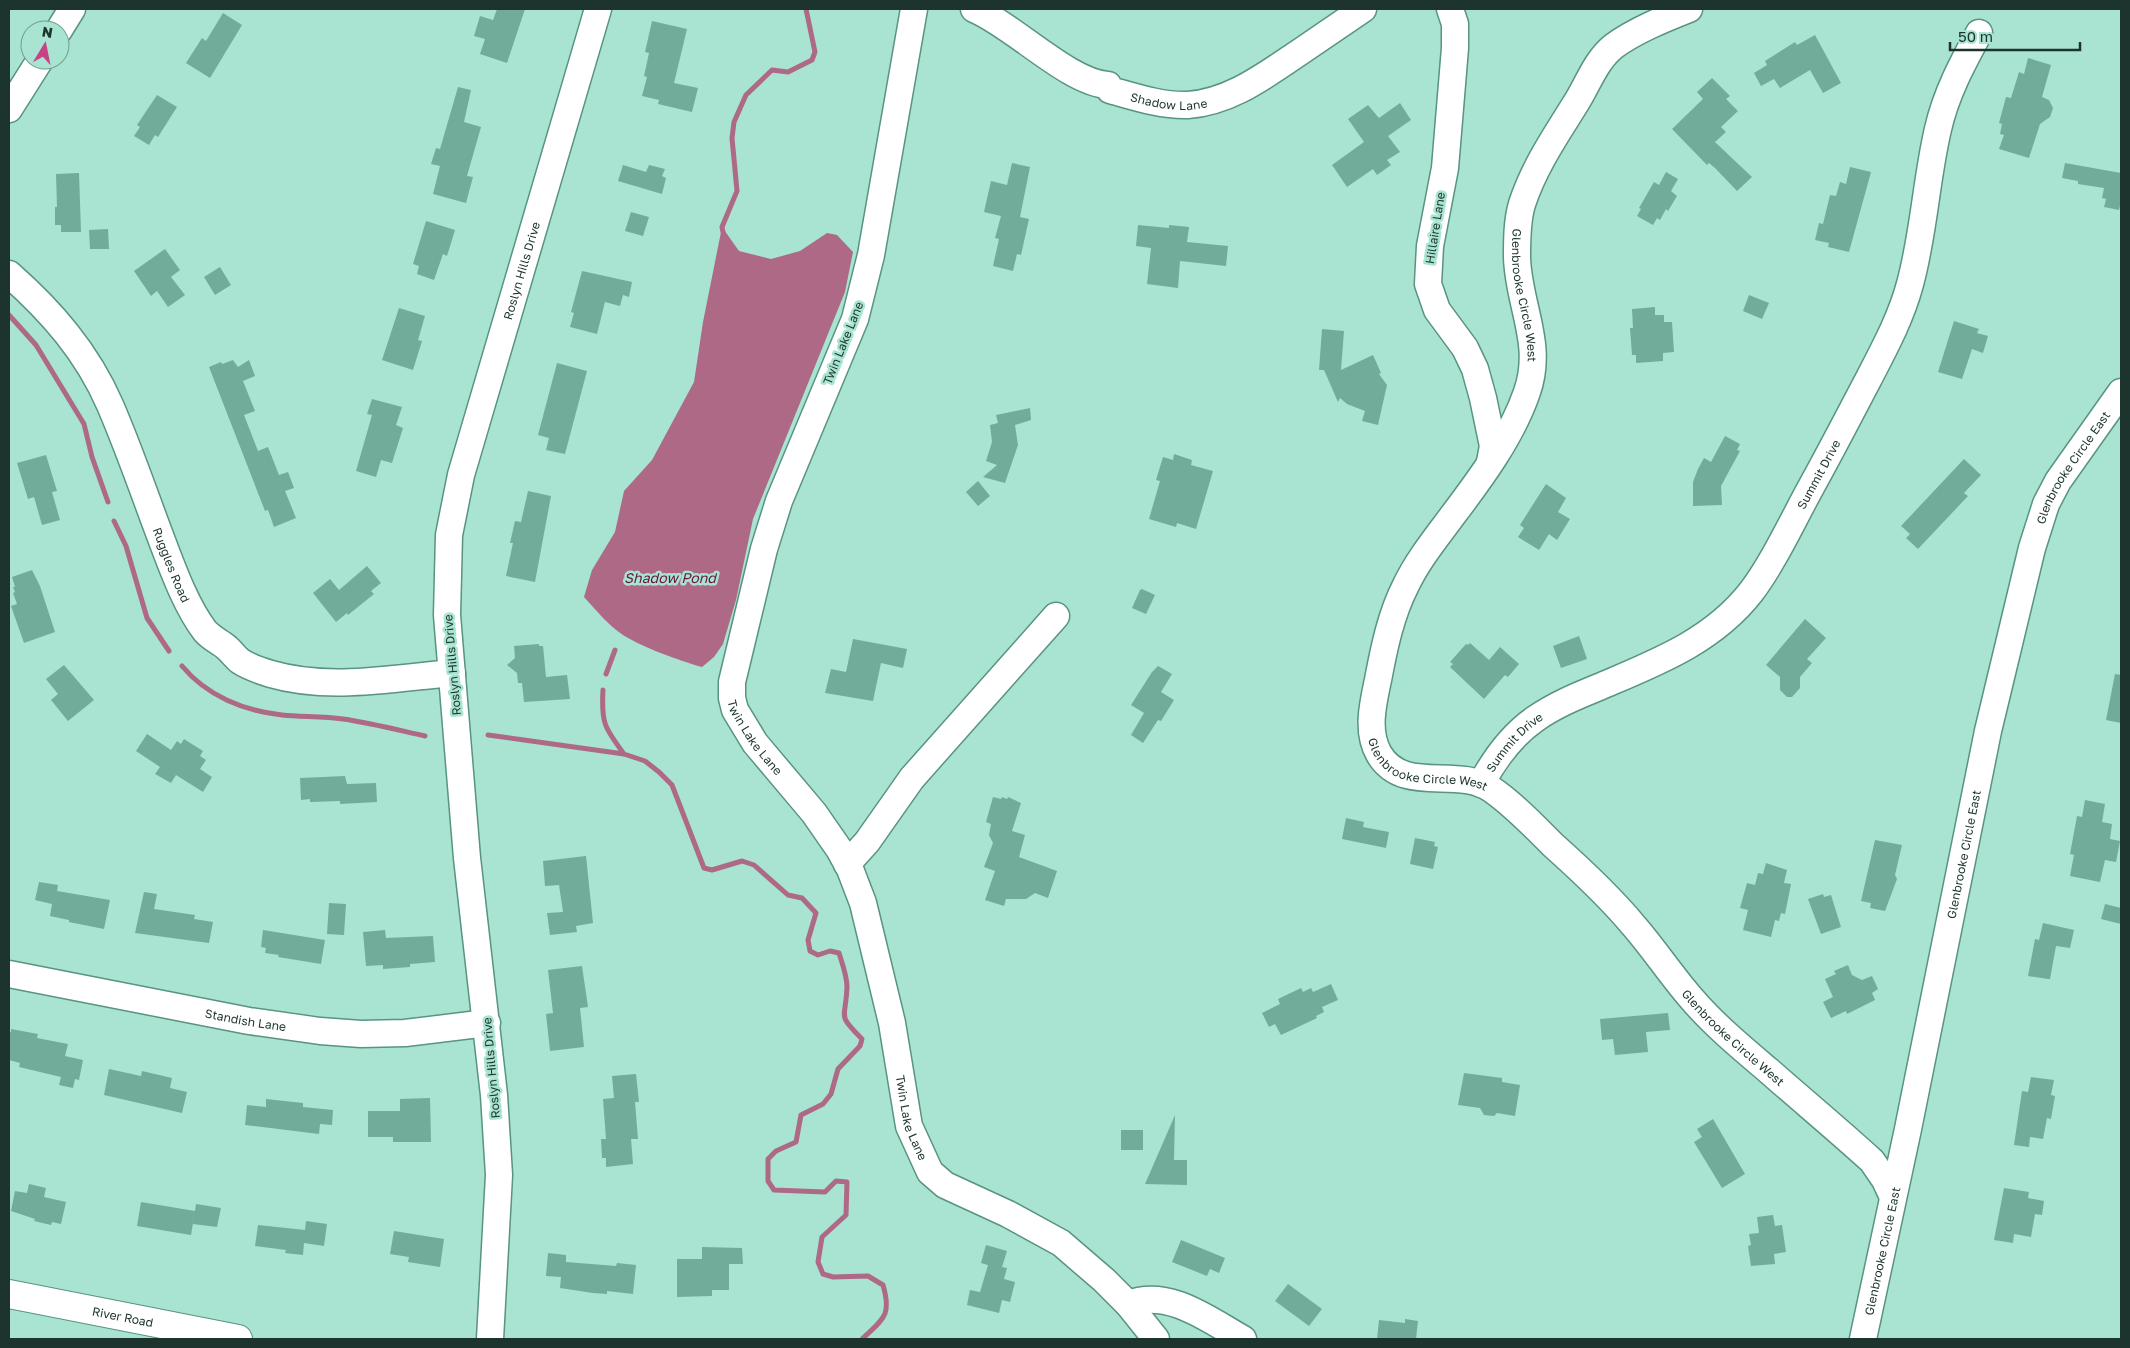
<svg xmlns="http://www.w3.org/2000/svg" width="2130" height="1348" font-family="'Golos Text',sans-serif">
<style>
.water{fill:#ae6986}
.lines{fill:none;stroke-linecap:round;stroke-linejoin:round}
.stream{stroke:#ae6986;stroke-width:5}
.building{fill:#71ac9a}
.minor-casing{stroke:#599382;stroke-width:29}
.major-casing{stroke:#599382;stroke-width:30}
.minor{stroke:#fff;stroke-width:26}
.major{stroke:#fff;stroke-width:28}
.labels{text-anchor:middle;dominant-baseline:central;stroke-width:5;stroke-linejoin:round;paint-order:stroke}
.street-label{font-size:12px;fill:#1c342d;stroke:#a8e4d1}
.water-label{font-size:14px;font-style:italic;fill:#691341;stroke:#a8e4d1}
</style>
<rect width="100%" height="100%" fill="#a8e4d1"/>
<!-- water -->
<path class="water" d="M722,227l17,24 32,8 29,-8 27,-18 10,2 16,17 -8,40 -92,227 -17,81 -13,44 -9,13 -12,10c-24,-7 -58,-19 -79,-32 -15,-10 -27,-25 -39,-38l8,-27 23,-38 9,-41 28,-31 42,-78 9,-60z"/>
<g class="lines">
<!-- stream -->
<path class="stream" d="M723,232l-1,-5 15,-36 -5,-53 2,-16 12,-27 26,-25 16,2 24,-12 3,-8 -9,-43
M9,315l27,30 48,79 8,33 16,45
M114,521l12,25 21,72 22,33
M182,666c25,30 62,45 100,49 20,2 41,1 61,4 28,4 55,11 82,17
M606,674l9,-24
M603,690c-2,34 2,38 21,64
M488,735l136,19 21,7 14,11 13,13 32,83 8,2 30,-9 12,4 34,30 14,3 14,15 -8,27 2,11 8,4 12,-4 9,2c3,10 8,23 8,34 -1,33 -11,26 15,52l-2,7 -22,23 -7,25 -8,10 -22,11 -5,27 -20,9 -8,8v22l6,9 51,2 11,-11 11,1 -1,33 -24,22 -4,25 5,12 10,3 35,-1 15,9c9,31 0,34 -21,54"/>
</g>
<!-- building -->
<path class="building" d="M497,9h28l-18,54 -27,-9 5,-15 -11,-3 6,-20 13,4z
M223,13l19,12 -32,53 -24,-15 16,-25 4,3z
M652,21l35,8 -13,54 24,5 -6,24 -34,-8 1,-4 -17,-4 5,-19 -3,-1 5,-23 -4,-1z
M1815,35l26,48 -18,10 -13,-23 -30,18 -6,-9 -13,7 -7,-13 13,-8 -2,-4 30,-19 2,3z
M2028,58l23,7 -9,32 7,3 4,8 -3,9 -10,7 -11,34 -30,-9 5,-14 -4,-1 2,-10 -3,-1 7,-26 5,1 8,-26 5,2z
M1712,78l18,18 -4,3 12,12 -17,16 5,5 -11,10 37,35 -15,14 -22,-23 -6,-5 -2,2 -35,-36 31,-30 -6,-7z
M458,87l13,3 -7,32 17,5 -14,49 6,1 -7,26 -33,-9 7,-28 -9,-2 5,-16 4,1z
M157,95l20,12 -19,30 -3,-2 -6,10 -15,-9 6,-9 -3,-2z
M1400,103l11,17 -23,16 12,16 -13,8 4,5 -14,10 -4,-6 -26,18 -15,-22 32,-23 -16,-23 20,-14 11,13z
M1012,163l18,4 -10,50 9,2 -8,36 -4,-1 -4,17 -20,-5 6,-27 -4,-1 6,-22 -17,-4 7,-31 16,4z
M2065,163l56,10v29l-2,8 -15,-3 2,-8 -4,-1 2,-10 -26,-4v-3l-16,-3z
M623,165l23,7 3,-7 16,4 -3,7 4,2 -4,16 -44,-13z
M1850,167l21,5 -22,80 -21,-5 1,-4 -14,-3 4,-17 4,1 7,-29 6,1 4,-14 6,2z
M1666,172l12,7 -7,12 6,5 -9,15 -2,-2 -6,11 -3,-2 -4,7 -16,-9 4,-7 -2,-1 15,-26 5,3z
M79,173l2,59h-20v-7h-6v-18h2l-1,-33z
M631,212l18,5 -6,19 -18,-5z
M426,221l29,9 -8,26 -4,-2 -9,26 -17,-6 2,-8 -6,-2z
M1138,225l31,3v-3l20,2 -2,15 41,4 -2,20 -46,-5 -2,27 -31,-4 4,-36 -15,-2z
M108,229l1,20h-19l-1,-19z
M165,249l15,21 -9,7 14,18 -17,12 -11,-16 -6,5 -17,-25z
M220,267l11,18 -16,10 -11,-18z
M582,271l50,11 -3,15 -6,-2 -3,11 -15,-4 -8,32 -27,-7 4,-14 -3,-1z
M1749,295l20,8 -7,16 -19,-8z
M1655,307v8h9v7h8l2,30 -11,1v8l-27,2v-8h-4l-2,-27h3l-1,-19z
M399,308l26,8 -7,24 4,1 -9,29 -31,-10z
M1954,321l25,8 -2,4 11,3 -5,17 -11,-4 -10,30 -24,-7z
M1322,329l22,2 -3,39 32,-15 8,18 -2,1 8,11 -9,40 -16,-4 3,-10 -18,-7 -7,-6 -2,4 -14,-32h-5z
M233,360l5,7 11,-7 6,16 -12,5 12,30 -11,4 14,36 10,-4 11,28 9,-3 6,16 -9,3 11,27 -22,9 -6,-17 -3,1 -56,-144 12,-5 1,2z
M557,363l30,8 -22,83 -19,-4 3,-12 -11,-3z
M372,399l30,8 -6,18 7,3 -11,35 -11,-3 -5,17 -20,-6 16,-56 -5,-1z
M1030,408l1,12 -16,5 3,20 -13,38 -22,-6 14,-12 -11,-4 6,-19 -2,-17 8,-2 -2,-8z
M1725,436l15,8 -3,6 3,1 -19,35 1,19 -29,1v-24l5,-13 6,-11 7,4z
M1174,454l18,6 -1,5 22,6 -17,58 -19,-6 -1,4 -27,-8 11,-38 -4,-1 7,-23 10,3z
M46,455l11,36 -5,1 8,28 -18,5 -8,-28 -6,2 -11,-36z
M1964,459l17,16 -17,18 4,3 -50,53 -12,-11 4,-4 -9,-8z
M978,481l12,15 -12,10 -12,-14z
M1546,484l20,14 -8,14 12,7 -13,21 -8,-6 -10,16 -21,-13 6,-9 -4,-3z
M528,491l23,5 -16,86 -29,-6 7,-33h-3l5,-22 6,1z
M367,566l14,17 -10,8 3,3 -26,21 -1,-2 -11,9 -23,-29 17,-14 9,11z
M32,570l8,16 15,46 -31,11 -13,-37 6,-2 -4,-11 2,-1 -2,-5h2l-3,-10z
M1142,589l13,6 -9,19 -14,-6 8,-18z
M1805,619l21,19 -19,21 5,4 -12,14v11l-8,9h-5l-7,-7v-13l-14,-12z
M1579,636l8,23 -26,9 -8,-22z
M853,639l54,10 -4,19 -22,-5 -8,38 -48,-8 6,-24 15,3z
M1470,643l19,17 11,-13 19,17 -11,13 -3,-2 -21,24 -34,-32 3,-3 -3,-2 16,-18 2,1z
M539,644v2h4l3,31 21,-2 3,24 -46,3 -2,-19h-4l-1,-10 -10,-8 8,-7 -1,-12z
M64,665l30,35 -26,21 -17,-21 7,-6 -12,-15z
M1158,666l14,8 -11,18 13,8 -13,21 -3,-1 -15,23 -12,-8 13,-22 -13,-8 21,-33z
M2115,674l6,1v48l-15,-3z
M147,734l24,16 6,-9 4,3 3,-5 19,12 -3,5 6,4 -6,9 12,8 -9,15 -27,-17 -5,8 -16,-9 5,-7 -24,-16z
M345,776l2,8 29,-1 1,19 -37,2v-3l-30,1v-3l-9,1 -1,-22z
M993,797l8,2 1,-2 5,2 1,-2 13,6 -9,28 13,4 -6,22 38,14 -9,27 -13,-5 -9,6h-20l-2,7 -19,-6 10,-29 -11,-4 9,-24 -4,-8 2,-11 -5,-2z
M2085,800l20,4 -3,18 10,2 -2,15 10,2 -4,21 -11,-2 -5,22 -30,-6 4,-21 -4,-1 7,-38 5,1z
M1346,818l18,4 -1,5 26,5 -3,16 -44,-9z
M1415,838l20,4 -1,4 4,1 -5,22 -23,-5z
M1875,840l27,5 -7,30 2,4 -12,32 -15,-3 1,-5 -10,-2z
M586,856l7,67 -17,3 1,6 -27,3 -3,-22 16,-1 -4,-27 -14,1 -2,-25z
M1766,863l21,7 -3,13 7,1 -6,30 -4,-1 -2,8 -4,-1 -4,17 -28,-7 5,-20 -8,-2 7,-25 8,2 3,-12 5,1z
M39,882l19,3 -1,6 53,9 -6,29 -35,-7v-2l-19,-4 2,-12 -17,-4z
M144,892l13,2 -3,15 41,6 -1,4 19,3 -4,21 -74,-10z
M1823,894l1,3 7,-2 10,32 -20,7 -13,-35z
M329,903l17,1 -2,31 -17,-1z
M2105,904l16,4v16l-20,-5z
M2043,923l31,7 -4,18 -14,-2 -6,33h-2l-20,-3 7,-37 4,1z
M263,930l62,10 -4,24 -43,-7 1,-2 -14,-2 1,-5 -5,-1z
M385,930l1,8 47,-2 2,26 -25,2v3l-27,2v-4l-17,1 -3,-34z
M1848,965l4,10 10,5 10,-4 6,13 -6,4 3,7 -28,14 -1,-3 -15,7 -8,-16 10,-5 -8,-18 11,-5 -2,-3z
M582,966l6,41 -8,1 4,39 -34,4 -4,-37 7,-1 -5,-43z
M1331,984l7,16 -16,7 2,5 -8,4 1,2 -36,17 -6,-11 -6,3 -7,-14 18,-9 -2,-5 23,-11 2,4 8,-4 2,4z
M1668,1013l2,17 -24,2 2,20 -33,3 -2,-16 -11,1 -2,-21z
M11,1029l27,5 -1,4 31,6 -3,12 18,4 -4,20 -4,-1 -2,9 -14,-3 2,-8 -42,-10 1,-4 -11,-3v-28h2z
M109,1069l32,7 1,-5 30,7 -2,10 17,4 -5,21 -78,-18z
M1464,1073l38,5v4l18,3 -5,31 -18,-3 -3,3 -10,-1 -4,-7 -22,-3z
M636,1074l3,28h-4l3,37h-7l2,25 -27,3v-9h-4l-1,-19h5l-3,-40 11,-1 -2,-22z
M2031,1077l23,3 -3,15 4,1 -4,23 -4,-1 -4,21 -13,-2 -1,10 -15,-2 8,-54 6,1z
M430,1098l1,44h-38v-5h-25v-26h32v-12z
M266,1099l37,4v4l30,3 -1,15 -12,-1 -1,10 -74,-9 2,-20 19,2z
M1175,1115l-1,45h13v25l-42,-1z
M1713,1119l32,55 -23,14 -28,-46 8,-5 -5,-8z
M1121,1130h22v20h-22z
M29,1184l17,4 -2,9 22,5 -5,22 -9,-2 -1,3 -17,-4 1,-2 -24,-8 4,-20 12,2z
M2004,1188l25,4 -1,6 16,3 -2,14 -7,-1 -4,23 -17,-3 -1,9 -19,-3z
M141,1202l54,9 -4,24 -54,-9z
M196,1204l25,4 -4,19 -24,-3z
M1773,1215l2,11 7,-1 4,27 -12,2 1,10 -24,2 -3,-20 3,-1 -2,-11 10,-1 -2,-16z
M306,1221l21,3 -3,22 -20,-3 -1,12 -18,-2 1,-3 -31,-4 3,-21 47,5z
M394,1231l50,8 -4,28 -32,-5 1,-5 -19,-3z
M1181,1240l44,18 -6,15 -9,-4 -3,7 -35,-14z
M986,1245l21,6 -5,16 5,1 -3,11 11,3 -5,20 -8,-2 -3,13 -32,-8 3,-15 10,2 8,-27 -7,-2z
M702,1247l40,1 1,16h-14v26h-17v6l-35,1v-38h25z
M548,1253l18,2v7l50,4 1,-3 19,2 -3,29 -26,-3v3l-14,-1 -33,-5 1,-11 -15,-1z
M1288,1284l34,25 -13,17 -34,-25z
M1405,1319l13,2 -2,18h-39l2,-19 26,3z"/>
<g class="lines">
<defs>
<g id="minor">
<path id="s1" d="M914,9l-43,246 -16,64 -76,182 -15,48 -32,133v16l3,12 20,33 59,70 25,36 11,20 13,34 29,120 17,103 21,46 15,13 63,29 53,29 43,37 24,24 28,35"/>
<path id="s2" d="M974,9c39,16 95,74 134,76l2,5c25,7 52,16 78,15 42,-3 76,-29 109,-51 22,-15 44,-30 66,-45"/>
<path d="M1450,9l5,15v24l-10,120 -15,78 -2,38 9,26 28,38 10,21 8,29 10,48 -3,16"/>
<path id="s3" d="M1689,9c-25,10 -53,21 -75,37 -18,14 -26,38 -38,57 -20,32 -42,64 -54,101 -5,16 -5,36 -5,53 1,47 27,87 10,135 -15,44 -46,86 -74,123 -17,23 -35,45 -47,70 -15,29 -22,63 -28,95 -5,23 -12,52 1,74 24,41 78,12 112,35 22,15 43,37 62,56 28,25 57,52 81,81 20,23 37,49 57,72 23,27 51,50 78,73 34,30 69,59 103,90l13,19 7,15"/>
<path d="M59,30l13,-21"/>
<path d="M9,109l31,-49"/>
<path id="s4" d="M9,274c42,37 78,78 101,131 20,46 36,94 54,141 11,29 23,61 41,85 6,7 15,11 21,16 5,4 9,10 14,14 9,6 21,10 31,13 58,17 123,4 181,-1"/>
<path id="s5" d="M1481,784c13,-24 31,-49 54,-65 20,-14 42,-23 64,-32 56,-24 113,-45 152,-95 22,-29 41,-70 59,-103 20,-36 39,-73 58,-109 16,-31 33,-62 42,-96 14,-51 16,-104 28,-155 8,-35 24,-65 41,-96"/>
<path d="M847,864l20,-22 45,-64 144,-162"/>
<path id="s6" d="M9,974l240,47 71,10 41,3 44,-1 82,-10"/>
<path d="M1128,1304c41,-16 81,16 115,35"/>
<path id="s7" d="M490,1339l9,-164 -5,-80 -27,-237 -20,-243 2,-80 12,-60 137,-466"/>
<path id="s8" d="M1863,1339l45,-210 80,-398 44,-183 14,-44 12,-23 63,-89"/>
</g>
<g id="major">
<path id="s9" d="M9,1294l229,45"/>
</g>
</defs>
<!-- minor casing -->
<use href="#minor" class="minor-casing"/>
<!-- major casing -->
<use href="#major" class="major-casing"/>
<!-- minor -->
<use href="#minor" class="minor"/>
<!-- major -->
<use href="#major" class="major"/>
</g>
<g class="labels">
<!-- street labels -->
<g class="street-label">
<text stroke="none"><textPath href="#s2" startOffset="221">Shadow Lane</textPath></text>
<text transform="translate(1435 228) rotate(-81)">Hillaire Lane</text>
<text stroke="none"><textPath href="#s7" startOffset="1081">Roslyn Hills Drive</textPath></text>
<text stroke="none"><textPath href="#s3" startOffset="360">Glenbrooke Circle West</textPath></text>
<text transform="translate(843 343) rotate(-68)">Twin Lake Lane</text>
<text stroke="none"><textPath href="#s8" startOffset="900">Glenbrooke Circle East</textPath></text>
<text stroke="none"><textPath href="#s5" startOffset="474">Summit Drive</textPath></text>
<text stroke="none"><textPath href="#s4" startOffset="338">Ruggles Road</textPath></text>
<text transform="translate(452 665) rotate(-95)">Roslyn Hills Drive</text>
<text stroke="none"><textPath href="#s1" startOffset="762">Twin Lake Lane</textPath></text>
<text stroke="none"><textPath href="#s5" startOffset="54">Summit Drive</textPath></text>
<text stroke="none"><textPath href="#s3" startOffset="912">Glenbrooke Circle West</textPath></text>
<text stroke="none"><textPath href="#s8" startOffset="495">Glenbrooke Circle East</textPath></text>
<text stroke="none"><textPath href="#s6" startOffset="241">Standish Lane</textPath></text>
<text stroke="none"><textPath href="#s3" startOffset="1332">Glenbrooke Circle West</textPath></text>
<text transform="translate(491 1068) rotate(-95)">Roslyn Hills Drive</text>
<text stroke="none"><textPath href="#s1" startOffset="1182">Twin Lake Lane</textPath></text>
<text stroke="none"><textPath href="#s8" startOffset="90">Glenbrooke Circle East</textPath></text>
<text stroke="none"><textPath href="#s9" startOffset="116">River Road</textPath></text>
</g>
<!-- water labels -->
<g class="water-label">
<text x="670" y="577">Shadow Pond</text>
</g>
</g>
<!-- border -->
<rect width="2130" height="1348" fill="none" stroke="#1c342d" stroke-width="20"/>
<!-- north arrow -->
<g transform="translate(45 45) rotate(10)"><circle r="24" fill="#a8e4d1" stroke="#709e8f"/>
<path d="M0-4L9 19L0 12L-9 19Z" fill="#c84385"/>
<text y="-8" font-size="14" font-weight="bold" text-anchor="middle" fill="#1c342d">N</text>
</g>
<!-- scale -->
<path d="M1950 42v8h130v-8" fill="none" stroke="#1c342d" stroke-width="2.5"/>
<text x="1958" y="42" font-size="15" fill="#1c342d" stroke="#a8e4d1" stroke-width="4" paint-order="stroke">50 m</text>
</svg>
